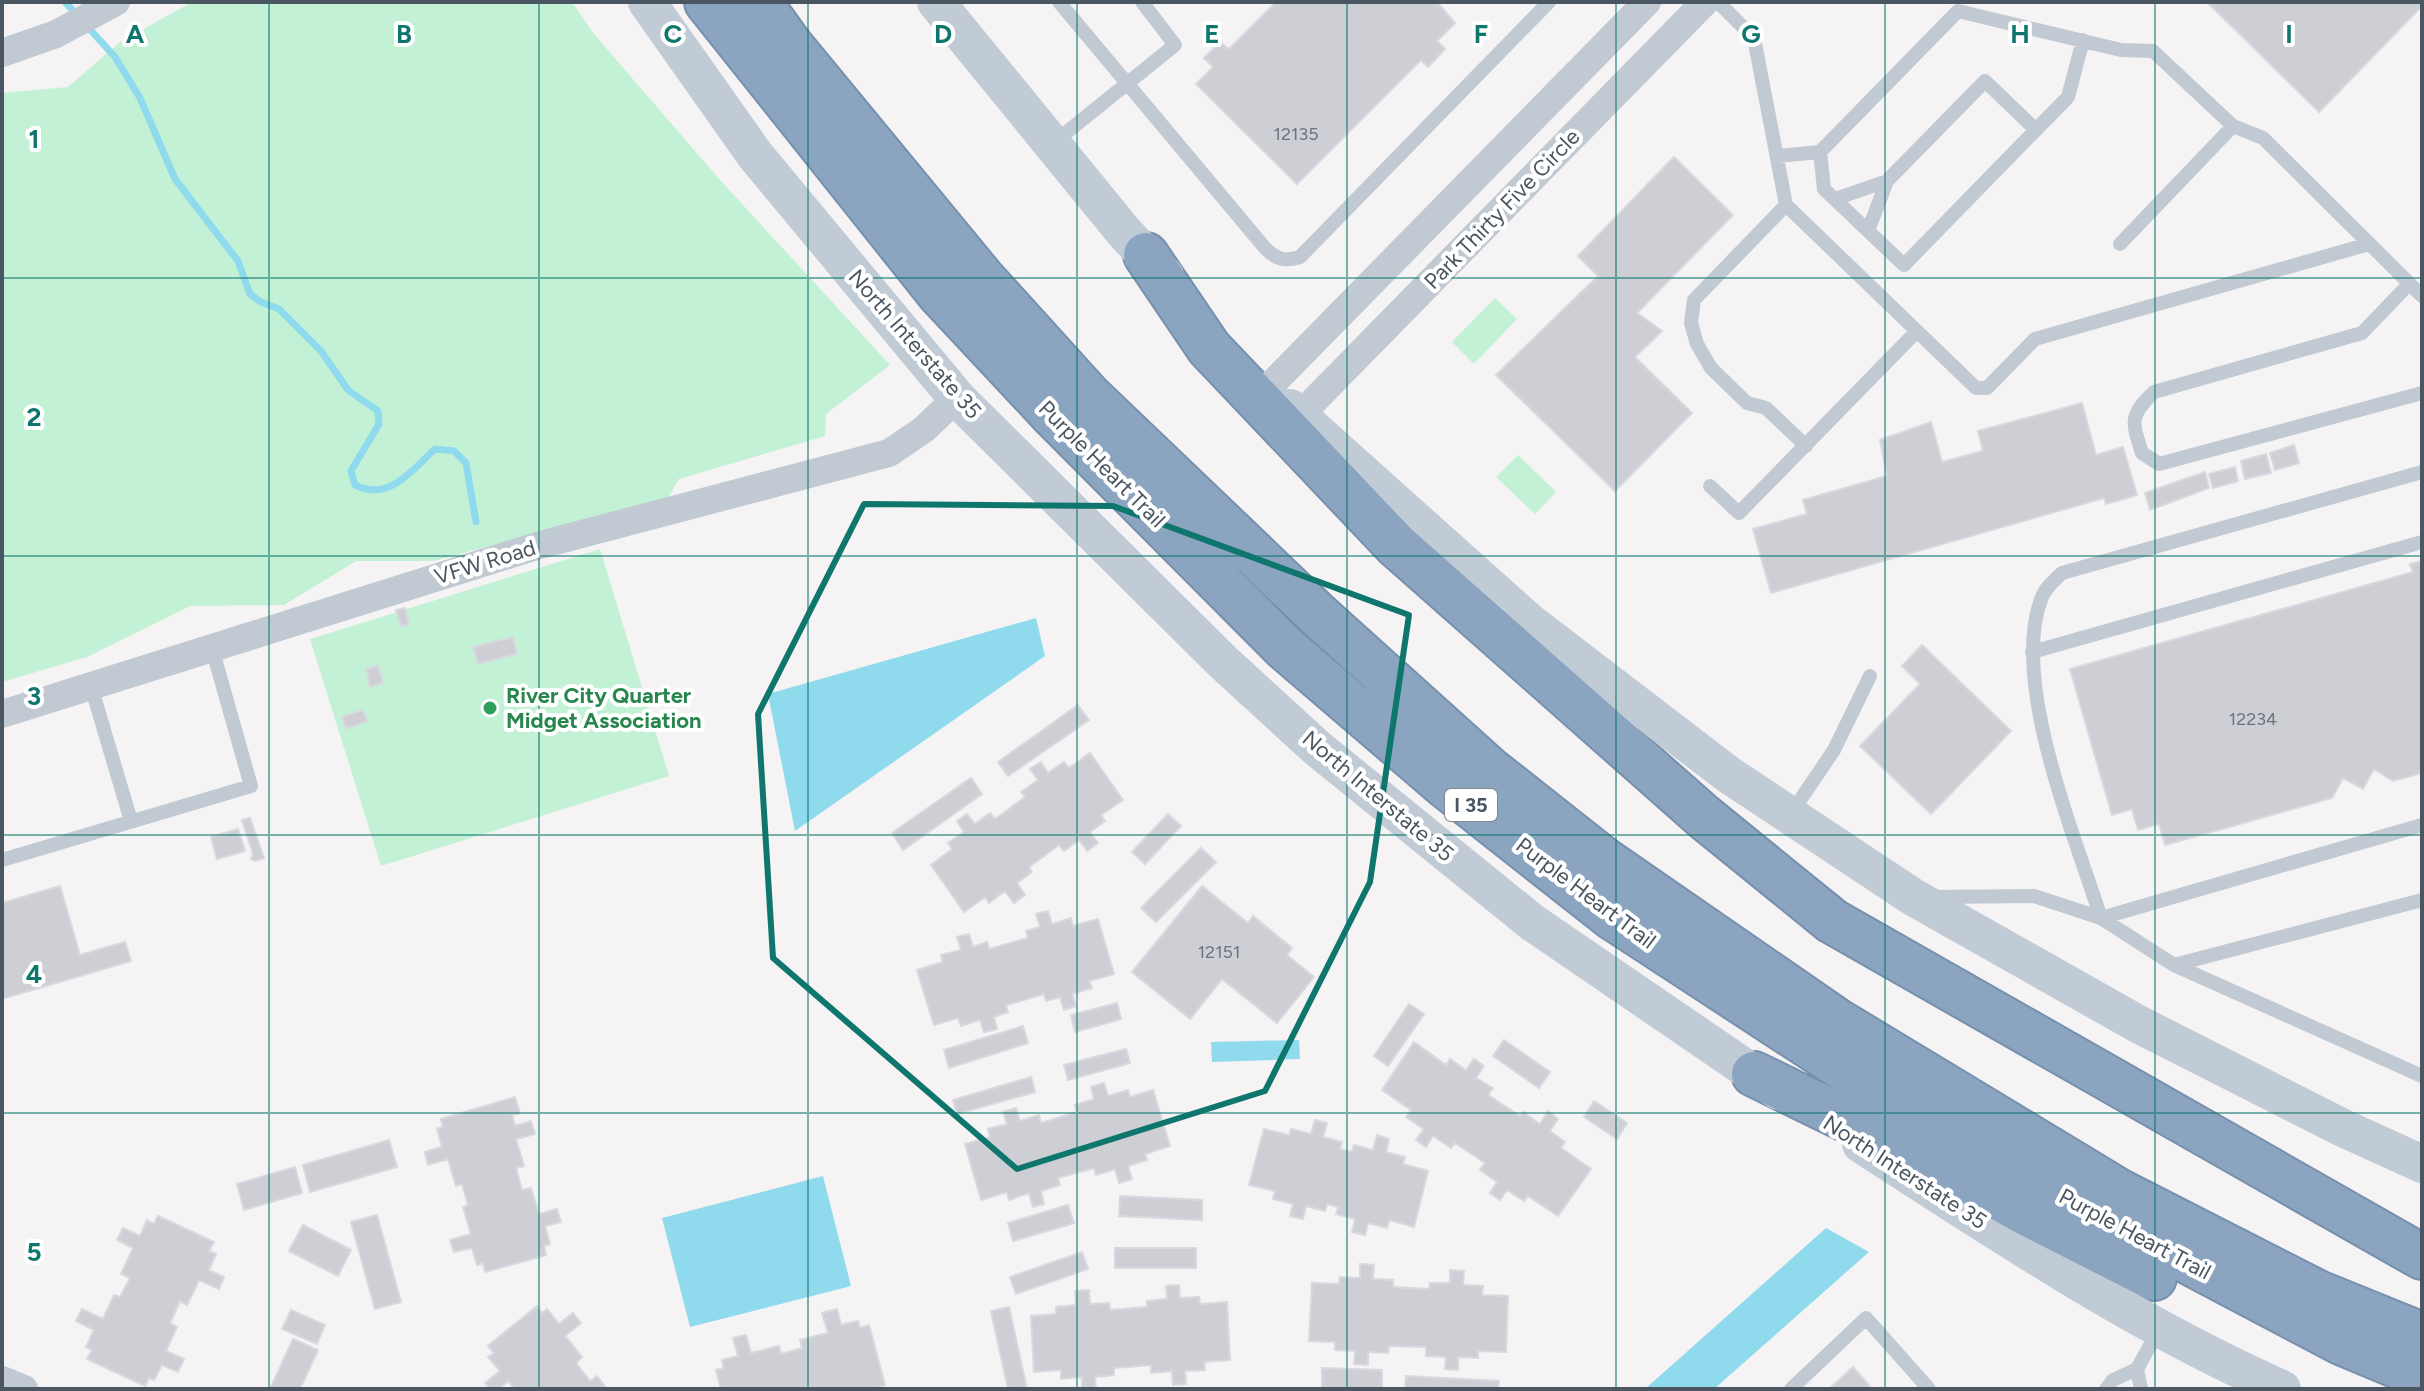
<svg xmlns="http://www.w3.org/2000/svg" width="2424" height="1391" font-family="Figtree,sans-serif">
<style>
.green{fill:#c3f1d5}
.water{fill:#90daee}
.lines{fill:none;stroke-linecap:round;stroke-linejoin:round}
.stream{stroke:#90daee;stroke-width:7}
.building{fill:#cdcfd5;stroke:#d7d9de;stroke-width:2}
.motorway-casing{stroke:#7690ad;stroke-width:48}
.service{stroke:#c1cad2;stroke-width:14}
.minor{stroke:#c1cad2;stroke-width:28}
.secondary{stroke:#c1cbd6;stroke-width:38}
.motorway{stroke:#8ba5c1;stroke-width:44}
.marked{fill:none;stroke:#0f766e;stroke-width:6;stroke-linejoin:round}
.grid{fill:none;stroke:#0f766e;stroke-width:2;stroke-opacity:0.55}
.leisure-dot{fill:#2e9e5b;stroke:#fff;stroke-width:3}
.labels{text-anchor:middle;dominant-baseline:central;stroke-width:8;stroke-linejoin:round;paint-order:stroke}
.number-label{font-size:18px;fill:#6b747e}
.shield{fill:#fff;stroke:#808990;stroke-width:2}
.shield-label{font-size:20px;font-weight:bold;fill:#4a5661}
.street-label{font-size:22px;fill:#4a5661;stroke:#fff}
.leisure-label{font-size:22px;font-weight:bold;fill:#27864d;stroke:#fff;text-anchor:start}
.grid-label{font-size:26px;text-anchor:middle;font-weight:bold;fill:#0f766e;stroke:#fff;stroke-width:8;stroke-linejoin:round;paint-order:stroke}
</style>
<rect width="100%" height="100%" fill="#f5f3f3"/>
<!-- green -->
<path class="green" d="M192,2h380l22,32 126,146 170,185 -64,49 -1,22 -146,43 -11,19 -234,63h-78l-72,44 -94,1 -103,51 -85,25v-589l66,-6 52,-45z
M1495,298l22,21 -43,45 -22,-22z
M1518,455l38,37 -21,22 -39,-37z
M600,549l69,227 -288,90 -71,-227z"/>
<!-- water -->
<path class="water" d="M1036,618l9,38 -250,175 -27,-137z
M1299,1040l1,19 -88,3 -1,-20z
M823,1176l28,110 -161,41 -28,-109z
M1826,1228l43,24 -155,137h-69z"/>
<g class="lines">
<!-- stream -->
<path class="stream" d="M65,2l13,14
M86,25l29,32 25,41 35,81 63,82 12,33 11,8 18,7 42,42 27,39 30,21 1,13 -28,47 4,14c34,17 56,-14 80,-36l19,2 12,12 10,59"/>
</g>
<!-- building -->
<path class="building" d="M1276,2h161l18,21 -18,18 8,8 -17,18 -7,-7 -124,124 -101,-100 17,-17 -9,-9 16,-16 9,7z
M2207,2h215v4l-103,106z
M1674,157l59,58 -96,98 25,18 -27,26 57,56 -77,78 -119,-116 102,-99 -20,-20z
M2082,403l14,52 27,-8 14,48 -31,9 -2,-6 -333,95 -18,-64 54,-15 -4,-14 84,-24 -7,-36 51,-18 11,40 41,-11 -5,-20z
M2294,445l5,18 -24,7 -5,-17z
M2266,454l5,19 -26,6 -4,-18z
M2235,467l3,14 -25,7 -4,-14z
M2205,472l4,16 -59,22 -5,-17z
M2422,561v212l-29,8 -19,-12 -11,20 -20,-11 -11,20 -167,47 -6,-21 -21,6 -6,-21 -20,6 -42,-146 343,-97 -3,-8z
M405,608l4,16 -8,2 -5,-16z
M513,637l4,17 -39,10 -5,-17z
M1922,645l89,86 -80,83 -71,-68 60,-62 -18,-18z
M378,666l5,17 -13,4 -4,-18z
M1078,705l11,15 -81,56 -10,-14z
M363,710l4,11 -21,8 -4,-12z
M1090,753l33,47 -22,15 4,6 -15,11 8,11 -11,8 -8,-11 -15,11 -5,-6 -30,22 3,5 -15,11 8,12 -11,8 -9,-12 -16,12 -4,-6 -21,15 -33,-47 21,-16 -4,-6 16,-11 -7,-11 10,-7 8,10 15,-11 5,6 30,-22 -4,-5 17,-12 -8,-11 11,-7 7,11 16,-11 5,6z
M971,778l11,16 -79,56 -11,-17z
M1168,814l13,12 -36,38 -13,-12z
M250,818l14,40 -9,3 -4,-2 2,-5 -11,-34z
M238,829l7,22 -28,8 -6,-22z
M1201,848l15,14 -60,60 -15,-14z
M60,886l20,69 45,-13 6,19 -129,38v-96z
M1202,886l46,37 5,-7 39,32 -5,7 27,22 -37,46 -55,-44 -32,40 -58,-47z
M1048,911l4,13 19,-6 2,8 25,-7 16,55 -25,7 3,7 -20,6 4,12 -12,4 -4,-13 -14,4 -2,-7 -38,11 2,7 -14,5 3,12 -13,3 -4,-12 -19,6 -3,-8 -24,7 -17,-55 26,-8 -2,-7 20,-5 -4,-13 12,-3 4,13 14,-5 2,7 39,-11 -2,-7 14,-4 -4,-13z
M1117,1003l4,16 -46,13 -4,-17z
M1409,1004l15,10 -36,52 -14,-10z
M1023,1026l5,17 -79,25 -5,-18z
M1504,1040l46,32 -11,16 -46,-32z
M1414,1042l32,23 4,-6 16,11 8,-11 10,7 -8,12 17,10 -5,7 32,21 3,-4 17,12 8,-13 10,8 -8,12 15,11 -4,6 30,21 -33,47 -30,-20 -4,5 -17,-11 -7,10 -10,-7 7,-11 -17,-12 5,-7 -30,-20 -4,5 -18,-12 -7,11 -10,-7 8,-11 -18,-12 5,-7 -29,-20z
M1126,1049l4,14 -62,17 -4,-15z
M1031,1077l4,15 -78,22 -4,-14z
M1104,1083l4,13 20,-6 2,7 23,-7 17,56 -25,8 2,6 -19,6 4,13 -13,4 -4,-14 -19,6 -2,-7 -36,10 2,7 -19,6 3,13 -11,3 -4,-14 -20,7 -2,-8 -26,8 -16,-56 25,-7 -2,-8 19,-5 -4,-12 13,-4 4,13 19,-6 2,8 36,-11 -2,-7 19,-6 -3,-12z
M515,1097l5,16 -8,2 3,11 16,-5 4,13 -19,5 8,27 -8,2 6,22 9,-2 8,26 18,-5 4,13 -16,4 5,18 -6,2 2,9 -61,17 -2,-9 -6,2 -5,-17 -18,4 -4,-12 21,-6 -8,-27 5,-2 -6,-21 -6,2 -8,-27 -20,6 -3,-13 17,-5 -5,-18 6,-2 -2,-8z
M1594,1101l33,22 -10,16 -33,-22z
M1315,1120l12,3 -4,14 19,5 -2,7 12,3 2,-7 19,5 4,-15 12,4 -3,13 19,5 -2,7 25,7 -14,56 -25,-7 -2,8 -19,-5 -3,12 -13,-3 3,-13 -19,-5 2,-7 -11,-3 -2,7 -19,-5 -3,13 -13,-3 3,-12 -20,-5 2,-8 -26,-6 15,-56 25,6 2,-6 20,5z
M389,1140l8,27 -87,25 -7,-27z
M295,1167l7,26 -58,17 -7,-26z
M1120,1196l82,4v20l-83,-4z
M1068,1205l6,18 -61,18 -5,-18z
M377,1215l24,87 -26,7 -24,-87z
M158,1216l56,26 -5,9 7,3 -7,16 15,7 -5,12 -20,-9 -12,25 -7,-4 -10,22 7,4 -11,24 18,8 -6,13 -16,-7 -8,15 -5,-2 -4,8 -58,-27 5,-9 -6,-3 8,-17 -18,-9 6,-12 21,10 11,-24 6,2 10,-19 -9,-4 12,-26 -16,-8 6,-12 17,8 7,-16 7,4z
M303,1225l48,25 -13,26 -49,-25z
M1115,1248h81v20h-81z
M1082,1252l6,17 -72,25 -6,-17z
M1360,1264l14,1 -1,14 20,1v7l36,2 1,-6h20v-13l14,1 -1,14 20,1 -1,9 26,1 -2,56 -28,-1v7l-20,-1v13l-13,-1 1,-12 -20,-1v-9l-37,-1 -1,7 -20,-1v13l-14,-1 1,-13 -20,-1v-8l-26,-1 3,-58 27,1 1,-7 20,1z
M1179,1285l1,13 19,-1 1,7 27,-2 3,58 -26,2 1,8 -20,1 1,13 -13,1 -1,-14 -21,2v-8l-37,3v7l-19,2 1,12h-14v-12l-21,2v-9l-27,2 -3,-56 25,-2v-7l20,-2 -1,-14 14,-1 1,14 19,-1 1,7 37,-3v-6l20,-2 -1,-13z
M537,1306l5,7 5,-4 12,15 14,-11 8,10 -16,13 17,21 -6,6 14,18 7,-5 10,13h-92l-7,-8 -9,8h-9l-5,-6 15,-12 -12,-14 6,-4 -6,-7z
M1009,1307l18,82h-19l-17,-78z
M837,1309l4,16 17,-4 2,7 9,-3 16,60 -10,4h-154l-5,-19 8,-2 -2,-8 16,-4 -5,-18 13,-3 5,18 28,-7 2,8 21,-6 -2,-8 28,-7 -6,-20z
M291,1310l34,15 -8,19 -35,-15z
M293,1339l25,11 -18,39h-30z
M1853,1367l19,22h-43z
M1322,1368l60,2v19l-60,-1z
M1406,1376l93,5 -1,8h-93z"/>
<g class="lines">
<defs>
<path id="motorway" d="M707,2l232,291 114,122 232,233 162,139 165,130 323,211 406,214 81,34
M759,2l31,43 192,233 107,118 229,219 172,155 114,90 233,161 283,171 198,101 104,42
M1146,255l63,93 187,197 308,272 128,104 590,336
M1754,1074l184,90 90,50 126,64"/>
</defs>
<!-- motorway casing -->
<use href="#motorway" class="motorway-casing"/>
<!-- service -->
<path class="service" d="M1059,2l206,246c11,11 19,14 35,9l249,-255
M1718,2l36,36 32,167 190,183h11l48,-49 334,-95
M1052,144l123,-99 -33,-43
M1820,152l4,37 80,76 164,-168 15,-57
M1777,156l43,-4 138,-141 163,39 32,1 80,75 30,12 159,158
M1835,199l52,-18
M1786,205l-92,95 -3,23 6,21 14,24 36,35 19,5 40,38
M1868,231l19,-50 98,-100 51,49
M2120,244l113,-118
M2409,284l-47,49 -208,59c-25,24 -22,30 -12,61l17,11 263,-71
M1710,486l29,27 177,-181
M2032,652l390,-110
M91,686l40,135
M1790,815l44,-65 36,-74
M2,860l249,-74 -39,-138
M1932,897l102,-1 67,22 73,47 248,-65
M2101,918c-26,-82 -92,-239 -59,-321 3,-9 13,-17 20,-24l360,-101
M2101,918l321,-93
M2174,965l248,111
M2137,1369l4,20
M1791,1389l75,-71 63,71
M2106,1389l7,-9 24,-11 21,-38"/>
<!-- minor -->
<path class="minor" d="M2,53l54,-19 60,-32
M1268,388l379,-386
M1299,416l406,-414
M2,714l538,-169 349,-92 34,-23 34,-32
M2,1380l22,9"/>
<!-- secondary -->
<path class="secondary" d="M647,2l108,153 202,243 266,264 94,86 216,175 246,168
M936,2l188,230 41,44
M1290,408l238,213 201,154 184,122 225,127 205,104 79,36
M1861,1144c136,88 272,179 421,245"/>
<!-- motorway -->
<use href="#motorway" class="motorway"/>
</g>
<!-- marked area -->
<path class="marked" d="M864,504l249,2 296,109 -39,267 -105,209 -248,78 -244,-211 -15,-244z"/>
<!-- grid -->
<path class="grid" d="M269,2v1387M539,2v1387M808,2v1387M1077,2v1387M1347,2v1387M1616,2v1387M1885,2v1387M2155,2v1387M2,278h2420M2,556h2420M2,835h2420M2,1113h2420"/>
<!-- markers -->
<circle class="leisure-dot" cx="490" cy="708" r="8"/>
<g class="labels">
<!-- number labels -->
<g class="number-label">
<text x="1296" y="134">12135</text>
<text x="2253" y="719">12234</text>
<text x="1219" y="952">12151</text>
</g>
<!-- shield labels -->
<rect class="shield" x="1445" y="789" width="52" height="32" rx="6"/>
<g class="shield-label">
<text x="1471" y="805">I 35</text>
</g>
<!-- street labels -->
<g class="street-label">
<text transform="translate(1502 209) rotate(-46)">Park Thirty Five Circle</text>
<text transform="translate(915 344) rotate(49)">North Interstate 35</text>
<text transform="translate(1102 464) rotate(45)">Purple Heart Trail</text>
<text transform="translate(485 562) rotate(-17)">VFW Road</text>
<text transform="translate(1378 796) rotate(40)">North Interstate 35</text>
<text transform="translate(1586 893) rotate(37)">Purple Heart Trail</text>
<text transform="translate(1905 1172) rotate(33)">North Interstate 35</text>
<text transform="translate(2135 1234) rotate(28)">Purple Heart Trail</text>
</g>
<!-- leisure labels -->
<g class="leisure-label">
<text x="506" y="695">River City Quarter<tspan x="506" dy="25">Midget Association</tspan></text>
</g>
</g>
<g class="grid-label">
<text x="135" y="43">A</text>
<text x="404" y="43">B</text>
<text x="673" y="43">C</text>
<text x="943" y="43">D</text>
<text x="1212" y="43">E</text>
<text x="1481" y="43">F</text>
<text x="1751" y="43">G</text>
<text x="2020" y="43">H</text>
<text x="2289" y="43">I</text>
<text x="34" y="148">1</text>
<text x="34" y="426">2</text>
<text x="34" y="705">3</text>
<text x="34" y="983">4</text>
<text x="34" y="1261">5</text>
</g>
<!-- border -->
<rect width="2424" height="1391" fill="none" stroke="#4a5661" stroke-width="8"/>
</svg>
